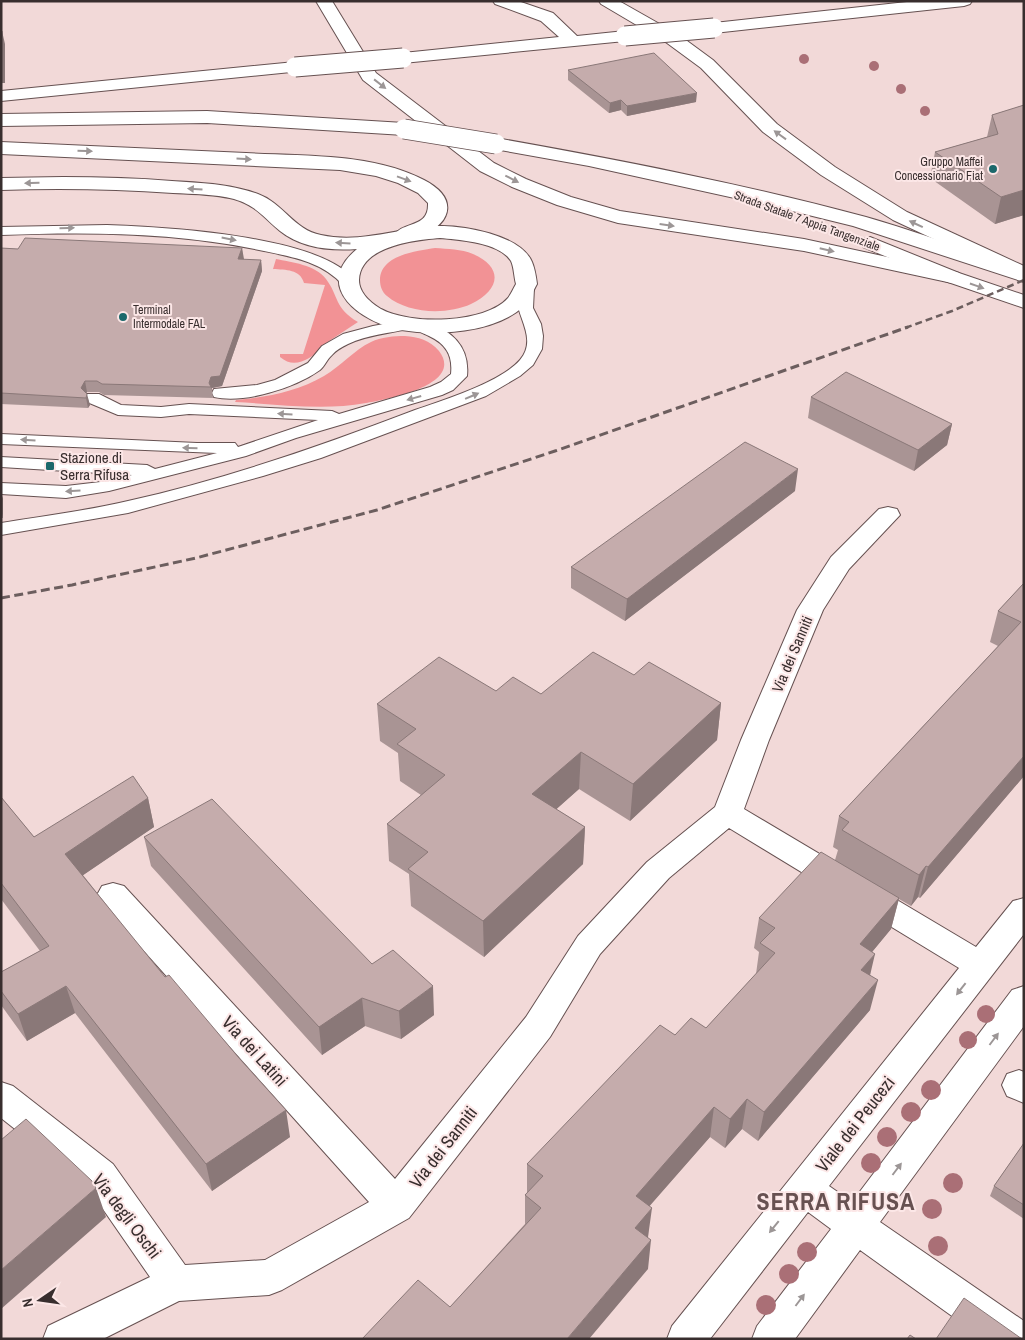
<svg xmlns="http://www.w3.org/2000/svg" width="1025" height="1340" font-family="'Archivo Narrow',sans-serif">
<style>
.green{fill:#f29295}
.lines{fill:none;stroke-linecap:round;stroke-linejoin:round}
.lane-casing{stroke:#665151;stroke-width:2}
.street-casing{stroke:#665151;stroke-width:2}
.secondary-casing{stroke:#665151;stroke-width:2}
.primary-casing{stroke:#665151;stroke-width:2}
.highway-casing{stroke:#665151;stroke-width:2}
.lane{fill:#fff;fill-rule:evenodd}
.street{fill:#fff;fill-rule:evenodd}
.secondary{fill:#fff;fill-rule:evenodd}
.primary{fill:#fff;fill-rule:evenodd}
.highway{fill:#fff;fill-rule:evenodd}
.rail-far1{stroke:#6c5e5e;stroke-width:2.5;stroke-dasharray:7 4;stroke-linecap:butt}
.rail{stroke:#6c5e5e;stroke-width:3;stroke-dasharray:9 4.5;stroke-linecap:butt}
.secondary-bridge-casing{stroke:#665151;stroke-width:21;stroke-linecap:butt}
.highway-bridge-casing{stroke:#665151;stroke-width:21;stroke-linecap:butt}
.secondary-bridge{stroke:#fff;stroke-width:19}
.highway-bridge{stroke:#fff;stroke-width:19}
.tree{fill:#aa6f76}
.wall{fill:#a99494}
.shaded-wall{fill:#8a7878}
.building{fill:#c5acac;stroke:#8a7878}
.oneway{fill:#9c9696}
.poi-dot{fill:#1b686b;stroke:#fce7e7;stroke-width:2}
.labels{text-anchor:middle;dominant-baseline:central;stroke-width:4;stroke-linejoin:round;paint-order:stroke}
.far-poi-label{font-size:12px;fill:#382e2e;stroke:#fce7e7;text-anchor:end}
.far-street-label{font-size:12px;fill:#382e2e;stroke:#fce7e7}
.poi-label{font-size:15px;fill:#382e2e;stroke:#fce7e7;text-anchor:start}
.street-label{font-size:15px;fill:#382e2e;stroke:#fce7e7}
.near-street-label{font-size:18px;fill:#382e2e;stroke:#fce7e7}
.near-district-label{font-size:24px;font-weight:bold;letter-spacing:1px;fill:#675151;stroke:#fce7e7}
</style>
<rect width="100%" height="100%" fill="#f2d9d8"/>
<!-- green -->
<path class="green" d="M435,248c13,1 26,1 38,6 32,14 26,37 -2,50 -24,11 -63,10 -84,-8 -5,-4 -7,-10 -7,-16 0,-25 37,-29 55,-32z
M276,259c15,3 40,6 50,20 13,17 8,29 32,43l-38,25 2,2c-12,9 -27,21 -42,8v-3h23l22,-69 -21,-2c-4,-14 -18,-13 -31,-14z
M405,336c13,1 25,4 34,15 26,34 -52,48 -73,52 -43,8 -88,1 -131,-1l1,-2c31,-3 60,-8 88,-24 17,-10 30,-26 47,-34 10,-5 23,-6 34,-6z"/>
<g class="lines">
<defs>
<path id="lane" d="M107,225c55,2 216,10 249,57l-3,3h-10c-21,-23 -50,-28 -79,-34 -87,-19 -175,-19 -263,-16v-8z
M526,283l5,2 3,3 -1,20 8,16 2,12 -1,13 -9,16 -13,11 -34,20 -165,62 -58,18 -135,37 -127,22v-12c42,-7 85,-12 127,-22 98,-22 193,-55 287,-91 29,-10 86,-28 105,-50 22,-26 -15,-53 1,-75z
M405,320l6,2 2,3 -2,3c-22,6 -43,6 -63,16 -6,3 -12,6 -16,11 -5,4 -7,11 -12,15 -25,18 -76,34 -106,27l-2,-4 2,-4 43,-4 18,-5 33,-17 14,-17 21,-12 30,-8z
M423,322c28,7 47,24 44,54l-14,14 -11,5 -146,43 -50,18 -137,35 -43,7 -65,-4v-11l65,3 43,-5 23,-6 -131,-8v-10l146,8 8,4 62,-16 -216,-9v-10l196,9h38l3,4 80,-27 -129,-6 -28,3 -43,-2 -31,-13 -2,-4 2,-4h12l22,11 40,2 28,-3 143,7 7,3 91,-27 11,-5 10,-8c2,-19 -5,-30 -22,-38 -6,-3 -11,-4 -14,-9l2,-3z"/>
<path id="street" d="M63,177c36,0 73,1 109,4 29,2 59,3 86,13 25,9 36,36 63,41 39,9 77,-7 116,-9 26,-1 84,9 95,36 3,7 4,15 5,22 -4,7 -8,18 -14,23 -29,26 -86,29 -122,23 -39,-7 -90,-43 -44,-81 -26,2 -56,-1 -77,-18 -17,-14 -23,-25 -46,-32 -20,-5 -41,-5 -61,-6 -57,-4 -114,-5 -172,-3v-12zM440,238c19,2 59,4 71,23 3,6 3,16 5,23 -3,5 -5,10 -8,14 -23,26 -98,27 -127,11 -10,-6 -22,-16 -22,-29 1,-34 56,-40 81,-42z
M888,507l9,2 3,6 -51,54 -26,41 -54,130 -25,69 232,138 37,-46 11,-3v36l-195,252 23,16 160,-212 12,-4v40l-144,196 144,99v18h-40l-124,-89 -65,89h-43l5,-13 74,-97 -23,-17 -98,127h-43l5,-13 287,-358 -230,-140 -60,50 -69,76 -50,83 -141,181 -127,72 -13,5 -90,6 -76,38h-60l5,-13 102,-49 -63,-91 -86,-68v-36l12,4 100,78 72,101 80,-5 104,-58 -267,-298 -5,-9 5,-9 11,-3 11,3 271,293 131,-162 52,-81 69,-74 68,-55 26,-67 56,-130 34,-53 48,-48z
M1019,1070l5,2v31l-17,-7 -5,-11 5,-11z"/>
<path id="secondary" d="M493,1h25l35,12 24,23 48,-5 6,1 3,4 -3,4 -6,1 -222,22 -6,-1 -3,-4 3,-4 6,-1 156,-16 -18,-16 -46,-17z
M916,1h56l-2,3 -6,2 -250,27 -6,-1 -2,-4 2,-4 6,-1z
M295,62l6,1 3,4 -3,4 -300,30v-10z"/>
<path id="primary" d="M316,1h16l44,72 118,90 32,16 45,18 49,14 184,28 148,32 7,2 4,4 -4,4 -7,2 -148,-32 -186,-28 -61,-18 -45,-18 -32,-16 -117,-91z
M599,1h20l60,34 34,25 64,64 58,43 72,45 117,54v13l-9,-2 -122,-57 -72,-45 -58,-43 -62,-64 -34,-25 -66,-39z"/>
<path id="highway" d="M207,111l197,12 7,2 2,4 -2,4 -7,2 -197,-12 -206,3v-12z
M496,138c124,22 248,46 370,79 53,15 105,35 158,52v13l-171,-56 -73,-18 -191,-42 -100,-18 -2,-4 2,-4z
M1,142c82,4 164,7 245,11 56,3 128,0 178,27 33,17 30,42 -3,56 -9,4 -16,7 -25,4l-3,-4c11,-16 36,-7 35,-33l-10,-10 -20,-10 -22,-7 -36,-6 -339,-16z
M870,237l89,36 65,22v13l-79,-27 -82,-34 -3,-4 3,-4z"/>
</defs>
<!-- lane casing -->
<use href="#lane" class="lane-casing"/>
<!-- street casing -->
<use href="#street" class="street-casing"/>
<!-- secondary casing -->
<use href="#secondary" class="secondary-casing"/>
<!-- primary casing -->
<use href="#primary" class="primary-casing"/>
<!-- highway casing -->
<use href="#highway" class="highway-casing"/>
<!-- lane -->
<use href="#lane" class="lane"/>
<!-- street -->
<use href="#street" class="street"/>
<!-- secondary -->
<use href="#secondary" class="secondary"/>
<!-- primary -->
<use href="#primary" class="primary"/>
<!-- highway -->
<use href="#highway" class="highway"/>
<!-- rail-far1 -->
<path class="rail-far1" d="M905,328l47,-17 72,-31"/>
<!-- rail -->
<path class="rail" d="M1,598l71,-13 124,-27 181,-48 178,-59 353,-124"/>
<defs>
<path id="secondary-bridge" d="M625,36l89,-8
M295,67l108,-9"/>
<path id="highway-bridge" d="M404,129l92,15"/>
</defs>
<!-- secondary-bridge casing -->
<use href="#secondary-bridge" class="secondary-bridge-casing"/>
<!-- highway-bridge casing -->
<use href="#highway-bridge" class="highway-bridge-casing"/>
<!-- secondary-bridge -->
<use href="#secondary-bridge" class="secondary-bridge"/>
<!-- highway-bridge -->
<use href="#highway-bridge" class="highway-bridge"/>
</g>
<!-- trees -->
<g class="tree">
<circle cx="804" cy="59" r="5"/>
<circle cx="874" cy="66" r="5"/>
<circle cx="901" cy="89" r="5"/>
<circle cx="925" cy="111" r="5"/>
<circle cx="986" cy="1014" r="9"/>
<circle cx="968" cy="1040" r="9"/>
<circle cx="931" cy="1090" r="10"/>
<circle cx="911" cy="1112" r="10"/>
<circle cx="887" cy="1137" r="10"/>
<circle cx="871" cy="1163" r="10"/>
<circle cx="953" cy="1183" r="10"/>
<circle cx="932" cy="1209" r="10"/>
<circle cx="938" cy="1246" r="10"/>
<circle cx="807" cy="1252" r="10"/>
<circle cx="789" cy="1274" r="10"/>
<circle cx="766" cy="1305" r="10"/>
</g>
<!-- wall -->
<path class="wall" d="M568,70l128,32 -69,14 -6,-6 -12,3 -41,-33z
M1024,105v110l-29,9 -65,-46 5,-26 52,-15 5,-22z
M1,248l17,1 224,-1 1,12h18l1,11 -40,115 -10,2v2l1,8 -109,-3 -5,-3h-12l-1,1 4,12 -2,3 -87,-4z
M811,397l141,27 -5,21 -33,26 -106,-53z
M795,491l-170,130 -54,-33v-21z
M1,493l2,6v19h-2z
M1024,583v193l-104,122 -2,-1 -7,9 -12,-7 -8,30 -19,23 -2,23v35l-112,131 -16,-12 -17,19 -15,-11 -61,69 -1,32v31l-198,38 75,-83v-29l2,-2v-29l148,-129 31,-7 50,-54 3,-22 -5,-4 5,-30 76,-58 3,-10 -5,-3 6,-31 159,-170 -8,-4 8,-31z
M634,675l87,28 -4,37 -87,81 -51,-32 -23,20 29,18 -2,37 -99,93 -73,-51 -2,-32 -20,-13 -2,-37 34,-29 -21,-14 -2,-28 -18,-12 -3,-37 119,-13 45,3z
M1,797l33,40 114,-39 6,29 -71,48 207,262 -78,54 -137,-178 -48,28 -26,-36v-33l39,-21 -39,-52z
M144,837l228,127 62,51 -33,24 -36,-13 -43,29 -171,-189z
M1024,1143v76l-34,-23 4,-10z"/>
<!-- shaded-wall -->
<path class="shaded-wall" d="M2,31l3,13v39h-4z
M697,93l-1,9 -69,14v-10z
M621,100v10l-12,3 1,-10z
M1024,190v25l-29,9 6,-27z
M242,248l2,11 -5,11 -1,-11z
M261,260l1,11 -40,115 -10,2v2l-1,-3 -2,-4 2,-6z
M85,381l2,11 -3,6 -3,-10z
M87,394l3,11 -2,3 -2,-10z
M952,424l-5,21 -33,26 4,-21z
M798,469l-3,22 -170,130 2,-22z
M1,493l2,6v19l-2,-9z
M721,703l-4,37 -87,81 3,-37z
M581,752l-2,37 -47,42v-37z
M1024,756v20l-104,122 8,-31z
M148,798l6,29 -81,55 -8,-28z
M585,827l-2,37 -99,93 -1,-36z
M926,866l-8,31 -7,9 8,-31z
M899,898l-8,31 -38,46 7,-31z
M875,954l-7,30 -7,-14z
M878,980l-8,30 -112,131 6,-29z
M66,986l9,27 -48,28 -9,-27z
M433,986l1,29 -33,24 -2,-28z
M362,998l3,28 -43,29 -3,-28z
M747,1099l-5,30 -17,19 5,-29z
M714,1107l-4,30 -77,88 3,-29z
M286,1110l4,27 -78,54 -6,-27z
M96,1188l10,29 -105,92v-39z
M652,1208l-4,29 -15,19 2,-28z
M651,1240l-3,29 -59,70h-22z"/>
<!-- building -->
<path class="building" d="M1,31h1v39h-1z
M654,53l43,40 -70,13 -6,-6 -11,3 -42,-33z
M1024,105v85l-23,7 -66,-45 63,-18 -6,-19z
M25,238l217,10 -4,11 23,1 -41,116 -9,1 -2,6 2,4 -109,-3 -5,-3h-12l-4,7 6,6 -1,4 -85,-5v-145l17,1z
M846,372l106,52 -34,26 -107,-53z
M745,442l53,27 -171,130 -56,-32z
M1024,583v173l-96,111 -2,-1 -7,9 -77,-45 7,-8 -10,-6 182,-194 -23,-11z
M593,652l41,23 15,-13 72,41 -88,81 -52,-32 -49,42 53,33 -102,94 -75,-52 20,-17 -41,-28 58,-49 -48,-31 19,-15 -39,-25 62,-47 57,34 17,-14 28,17z
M133,776l15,22 -83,56 100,123 4,-2 70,83 47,52 -80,54 -140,-178 -48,28 -17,-23v-19l48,-26 -48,-63v-86l33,40z
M212,799l160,165 21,-14 40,36 -34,25 -37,-13 -43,29 -175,-190z
M821,852l78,46 -39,46 15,10 -14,16 17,10 -114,132 -17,-13 -17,20 -16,-12 -78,89 16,12 -17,20 16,12 -84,99h-205l56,-59 32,27 91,-99 -16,-13 18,-19 -16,-12 133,-139 15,10 16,-17 15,10 69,-75 -15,-10 15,-15 -16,-10z
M26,1119l66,62 4,7 -95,82v-130z
M1024,1143v62l-30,-19z
M964,1298l58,41h-86z
M910,1335l6,4h-9z"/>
<!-- one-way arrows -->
<defs><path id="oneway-solid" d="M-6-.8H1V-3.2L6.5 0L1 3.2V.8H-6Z" transform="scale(1.25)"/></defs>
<g class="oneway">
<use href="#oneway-solid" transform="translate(380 84) rotate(38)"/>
<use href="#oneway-solid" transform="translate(780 135) rotate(-144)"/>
<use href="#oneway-solid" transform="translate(85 151) rotate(2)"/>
<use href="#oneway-solid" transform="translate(244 159) rotate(3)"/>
<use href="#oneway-solid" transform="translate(404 179) rotate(20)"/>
<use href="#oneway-solid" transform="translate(512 179) rotate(27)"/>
<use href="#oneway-solid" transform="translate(32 183) rotate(178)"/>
<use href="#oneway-solid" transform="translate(195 189) rotate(-176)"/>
<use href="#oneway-solid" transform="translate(916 224) rotate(-155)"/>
<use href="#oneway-solid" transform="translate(667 225) rotate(8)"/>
<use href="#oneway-solid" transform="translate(67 228) rotate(-1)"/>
<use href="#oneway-solid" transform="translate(229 239) rotate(11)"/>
<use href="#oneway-solid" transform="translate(343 243) rotate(-177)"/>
<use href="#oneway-solid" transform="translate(827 250) rotate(13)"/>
<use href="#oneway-solid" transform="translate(977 286) rotate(19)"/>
<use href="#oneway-solid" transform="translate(472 396) rotate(-23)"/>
<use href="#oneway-solid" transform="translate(414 398) rotate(164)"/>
<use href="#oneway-solid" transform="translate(285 414) rotate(-177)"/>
<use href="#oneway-solid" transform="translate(28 440) rotate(-177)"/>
<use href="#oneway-solid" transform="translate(190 448) rotate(-178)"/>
<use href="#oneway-solid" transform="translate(73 491) rotate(177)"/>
<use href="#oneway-solid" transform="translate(961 989) rotate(128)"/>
<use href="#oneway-solid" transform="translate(994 1039) rotate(-53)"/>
<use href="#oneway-solid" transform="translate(897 1169) rotate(-53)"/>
<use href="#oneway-solid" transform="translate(774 1227) rotate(129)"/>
<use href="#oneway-solid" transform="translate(800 1300) rotate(-53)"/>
</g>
<!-- markers -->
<g class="poi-dot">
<circle cx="993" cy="169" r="5"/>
<circle cx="123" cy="317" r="5"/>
<rect x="45" y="461" width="10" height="10" rx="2.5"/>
</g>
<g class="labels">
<!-- far-poi labels -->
<g class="far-poi-label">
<text x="983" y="162">Gruppo Maffei<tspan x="983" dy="14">Concessionario Fiat</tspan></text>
<text x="133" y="310" text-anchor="start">Terminal<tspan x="133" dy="14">Intermodale FAL</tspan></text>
</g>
<!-- far-street labels -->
<g class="far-street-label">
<text transform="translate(807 221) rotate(20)">Strada Statale 7 Appia Tangenziale</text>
</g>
<!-- poi labels -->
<g class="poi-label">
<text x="60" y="457">Stazione di<tspan x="60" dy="17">Serra Rifusa</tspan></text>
</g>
<!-- street labels -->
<g class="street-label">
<text transform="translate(792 654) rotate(-67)">Via dei Sanniti</text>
</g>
<!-- near-street labels -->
<g class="near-street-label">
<text transform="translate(255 1051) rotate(48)">Via dei Latini</text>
<text transform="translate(855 1124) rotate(-52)">Viale dei Peucezi</text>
<text transform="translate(443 1147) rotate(-52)">Via dei Sanniti</text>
<text transform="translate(127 1216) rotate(53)">Via degli Oschi</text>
</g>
<!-- near-district labels -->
<g class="near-district-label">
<text x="836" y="1201">SERRA RIFUSA</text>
</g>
</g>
<!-- border -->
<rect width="1025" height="1340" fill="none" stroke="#382e2e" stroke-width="5"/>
<!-- north arrow -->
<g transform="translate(40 1300) rotate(257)" stroke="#fce7e7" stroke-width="4" paint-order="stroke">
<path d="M0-4L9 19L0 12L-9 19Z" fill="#382e2e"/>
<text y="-8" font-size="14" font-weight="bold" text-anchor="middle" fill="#382e2e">N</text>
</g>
</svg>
